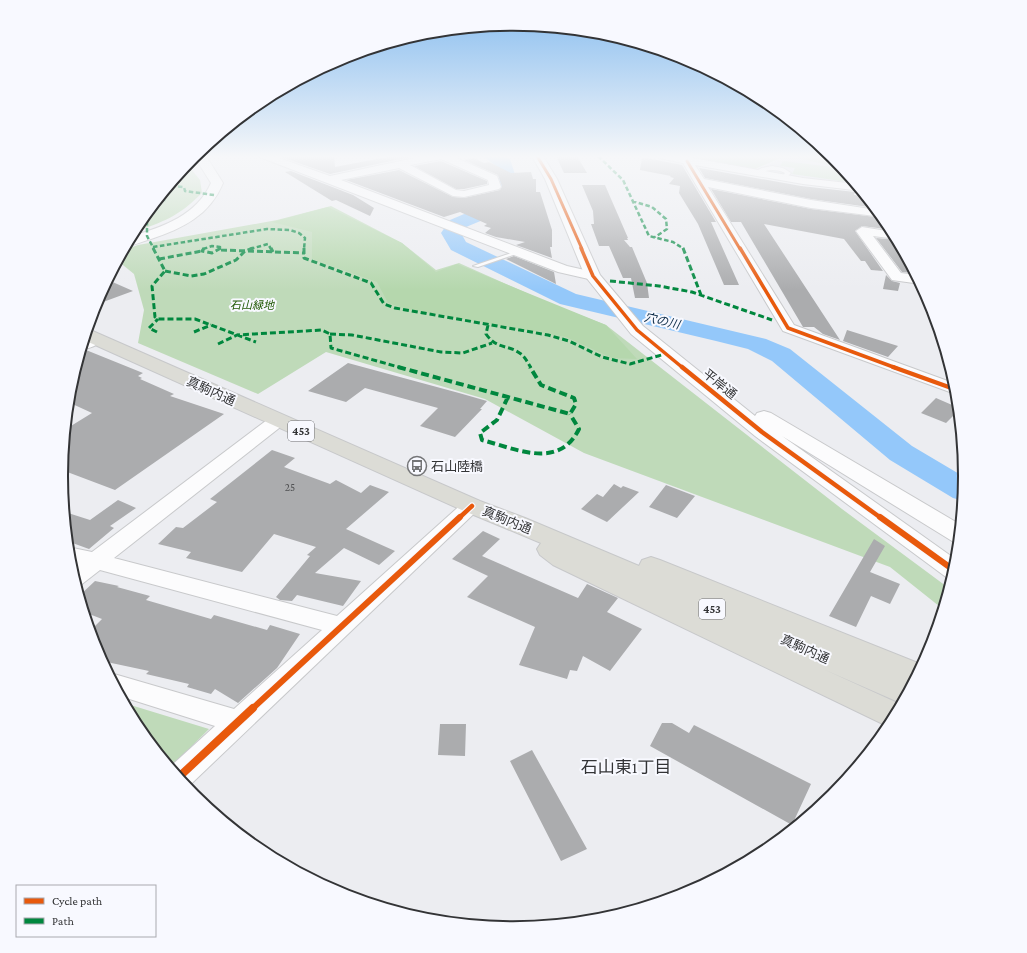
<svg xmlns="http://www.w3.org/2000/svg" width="1027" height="953" font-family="'Crimson Pro','Noto Sans JP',serif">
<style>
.built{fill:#dee1ea}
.green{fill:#bfdab9}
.forest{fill:#b5d7ad}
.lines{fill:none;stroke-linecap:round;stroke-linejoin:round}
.river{fill:#94c8fa;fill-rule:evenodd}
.building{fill:#abacae}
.service-casing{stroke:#c8c9cb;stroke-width:2}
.minor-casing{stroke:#c8c9cb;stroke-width:2}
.tertiary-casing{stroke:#c8c9cb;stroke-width:2}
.trunk-casing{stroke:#c7c8ca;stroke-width:2}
.service{fill:#fcfcfd;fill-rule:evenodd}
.minor{fill:#fcfcfd;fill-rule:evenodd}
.tertiary{fill:#fcfcfd;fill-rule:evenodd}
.trunk{fill:#dcdcd6;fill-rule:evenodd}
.quiet-far2{stroke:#00873e;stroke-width:2.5;stroke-dasharray:4.5 2.5;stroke-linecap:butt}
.quiet-far1{stroke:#00873e;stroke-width:3;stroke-dasharray:6 3;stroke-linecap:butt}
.quiet{stroke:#00873e;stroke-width:4;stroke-dasharray:8 4;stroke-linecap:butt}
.cycleway-far4-casing{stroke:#f8f9ff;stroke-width:4.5}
.cycleway-far3-casing{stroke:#f8f9ff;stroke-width:5.5}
.cycleway-far2-casing{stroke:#f8f9ff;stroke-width:7}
.cycleway-far1-casing{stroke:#f8f9ff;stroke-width:8}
.cycleway-casing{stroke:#f8f9ff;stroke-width:10}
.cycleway-far4{stroke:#e8590c;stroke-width:3}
.cycleway-far3{stroke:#e8590c;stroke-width:3.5}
.cycleway-far2{stroke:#e8590c;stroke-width:4.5}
.cycleway-far1{stroke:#e8590c;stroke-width:6}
.cycleway{stroke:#e8590c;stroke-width:8}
.labels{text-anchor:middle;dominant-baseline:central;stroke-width:4;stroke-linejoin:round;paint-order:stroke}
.far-park-label{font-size:11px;font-style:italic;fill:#1f5803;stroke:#f8f9ff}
.number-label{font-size:11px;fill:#515254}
.far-water-label{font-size:12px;font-style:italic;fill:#0f2e4a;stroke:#f8f9ff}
.shield{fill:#f8f9ff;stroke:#6e6f72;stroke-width:1}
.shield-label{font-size:12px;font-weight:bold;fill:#333436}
.street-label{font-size:13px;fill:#333436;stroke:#f8f9ff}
.poi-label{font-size:13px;fill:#333436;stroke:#f8f9ff;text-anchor:start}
.near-neighbourhood-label{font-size:17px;fill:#333436;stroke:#f8f9ff}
.rim{fill:none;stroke:#333436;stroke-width:2}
</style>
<rect width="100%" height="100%" fill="#ecedf1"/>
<!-- built -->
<path class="built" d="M790,156h43l25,30 -103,-16z"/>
<!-- green -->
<path class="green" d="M687,156h98l-30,13z
M830,156l4,1 9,11 -2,1 14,14 -63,-9 3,-6 -15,-2 3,-5 58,7 -47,-11z
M187,164l13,16 2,13c-23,23 -38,29 -69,39l4,-7z
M331,206l71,37 34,27 23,-7 90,40 57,22 236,184 108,80 -6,21 -54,-43 -306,-114 -99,-54 -159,-47 -68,42 -120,-51 6,-33 -10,-36 -16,-13 6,-11 14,-5 139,-25z
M124,703l85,26 -39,39 -33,-40z"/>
<!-- forest -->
<path class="forest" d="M328,207l74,36 34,29 21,-8 149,61 31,34 -25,-1 -46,-21 -159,-28 -19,-6 -11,-21 -65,-23v-27l-40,-10z"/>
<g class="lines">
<!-- river -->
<path class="river" d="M483,156h21l6,3 10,31c-8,22 -36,29 -56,38l-3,5 5,9 110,52 190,45 24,10 122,97 54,32 -2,23 -11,-3 -63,-38 -118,-99 -24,-12 -32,-8 -156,-37 -109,-54 -10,-17 9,-13 33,-14 17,-11 2,-5 -6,-24z"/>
</g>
<!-- building -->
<path class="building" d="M278,156h56l1,11 57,-11h23l-85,18z
M556,156h21l10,17h-23z
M642,157l40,8 34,57h-5l28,63h-15l-26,-61 -19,-31 1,-7 -11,-2 5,-6 -4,-1 1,-1 -31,-6z
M474,158l10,5 5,-1 22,11 20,-1 2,7h3v13h4l12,38v17h-2l2,11 -36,-13 9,-3 -29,-5 -11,-4 6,-5 -7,-2 3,-2 -27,-12 -16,5 -98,-37 53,-10 54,27 11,1 36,-8 2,-4 -4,-11 -34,-15z
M441,161l46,20v3l-23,5h-8l-42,-23z
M699,168l102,18 54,6 -1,3 11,1 11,12 -65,-9 -106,-21z
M291,171l62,24 21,13 -4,8 -34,-16 -4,1 -47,-29z
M582,185h23l23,53h-1l1,2h-4l6,7h2l15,36 2,15h-14l-4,-20h-8l-14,-32h-10l-8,-22h3l-1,-13z
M711,189l100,20 73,9 9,12 -31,-4 -7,5 28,40 -12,-1 -6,-9h-4l-17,-22 -80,-15 76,116 -17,-6 -9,-7h-11l-62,-105h-10z
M876,238l22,2 17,33 -13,-1z
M514,256l40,16 2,12 -50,-25z
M886,275l6,6 8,2 -2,8 -15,-2z
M108,280l25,11 -38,14 1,-2z
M847,330l51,16 -10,11 -45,-16z
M81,350h5l57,23 -5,3 4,2 -2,1 34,15 -4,2 54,18 -109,76 -53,-20 4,-41 26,-16 -24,-11 2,-14z
M348,363l111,30 28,8 -7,8h2l-27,28 -35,-11 18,-18 -73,-20 -19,14 -38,-11z
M936,398l23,10v2l-13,13 -25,-10z
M272,450l23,8 -11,9 46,17 6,-4 25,13 9,-8 19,7 -43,37 49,22 -16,14 -35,-17 -29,25 46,8 -18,25 -46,-11 -5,6 -12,-1 -4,-3 34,-41 -3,-1 9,-8 -42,-13 -32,38 -56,-14 5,-6 -33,-8 18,-17 7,1 34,-26 -7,-3z
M614,484l7,4 2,-2 16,6 -32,30 -26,-13 16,-15 6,3z
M666,485l29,11 -18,22 -28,-11z
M118,500l18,8 -26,18 4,2 -25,21 -22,-8 -2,-29 25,8z
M483,531l17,8 -18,17 96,42 9,-14 31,14 -11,14 35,17 -32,42 -27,-15 -6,15 -7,-1 -3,9 -48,-14 16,-38 -68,-30 21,-21 -36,-17z
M874,539l11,7 -15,26 30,12 -10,20 -19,-8 -15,31 -27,-11z
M95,581l24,5 -2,1 33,9 -4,4 65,19 3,-4 53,15 3,-5 30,9 -23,34 -39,35 -23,-14 -4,5 -24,-7 2,-3 -43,-10 3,-3 -47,-10 -7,-12 -5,-18 12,-12 -18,-7 -5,-16z
M662,723h10l17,10 5,-8 117,59 -19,41 -142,-79z
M440,724h26l-1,32 -27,-1z
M532,750l55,99 -26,12 -51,-100z"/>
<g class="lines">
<defs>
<path id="service" d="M772,166l11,2 8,5 -6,6 -3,-2 3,-4c-10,-5 -18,-3 -28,1l-3,-2 8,-4z
M517,251l5,1 -44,15 -5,-1z"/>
<path id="minor" d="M257,156h16l57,20 94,-20h28l45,20 4,11 -2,2 -35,8 -11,-1 -54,-28 -58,12 226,86 31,7 2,3 -2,3 -5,1 -35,-8zM441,159l47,21 1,5 -25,6 -8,-1 -46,-25z
M658,156h24l121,22 53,6 6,7 -59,-7 -108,-19 9,14 107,21 66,10 6,7 -72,-9 -103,-21 86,138 162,59 2,11 -175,-64 -100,-168 -24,-5z
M862,227l31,5 4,7 -24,-3 28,37 16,2 4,9 -29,-4 -36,-49z
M95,334l6,2 2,3c-4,6 -14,10 -22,10l4,-11z
M277,416l6,1 3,4 -3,4 -169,133 223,58 128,-115 7,-2 7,2 3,5 -291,278 -6,2 -15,-18 1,-2 44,-40 -95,-30 -11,-21 5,-1 120,35 88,-79 -222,-60 -18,14 -6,1 -5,-16 6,-5 -8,-2 -1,-15 24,5 179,-135z"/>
<path id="tertiary" d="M194,156h12l17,27c-13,32 -41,46 -72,56 -8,2 -17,7 -24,6l5,-9c31,-9 65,-21 79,-53z
M532,156h11l14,23 43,96 43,51 112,90 2,-3 7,-2 7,2 190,112 -2,18 -7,-2 -170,-105 176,125 -5,18 -7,-2 -191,-141 -124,-102 -46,-58 -40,-97z"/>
<path id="trunk" d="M88,329l392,172 45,17 114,48 3,-6 9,-3 9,3 263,105 -20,39 -80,-35 79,36 -12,21 -5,-1 -332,-160 -13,-10 -3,-6 4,-6 -77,-32 -380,-171z"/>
</defs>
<!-- service casing -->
<use href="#service" class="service-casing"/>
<!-- minor casing -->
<use href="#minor" class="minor-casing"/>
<!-- tertiary casing -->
<use href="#tertiary" class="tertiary-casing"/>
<!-- trunk casing -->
<use href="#trunk" class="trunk-casing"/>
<!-- service -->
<use href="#service" class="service"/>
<!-- minor -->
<use href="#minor" class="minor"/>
<!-- tertiary -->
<use href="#tertiary" class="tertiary"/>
<!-- trunk -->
<use href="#trunk" class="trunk"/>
<!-- quiet-far2 -->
<path class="quiet-far2" d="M598,156l25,24 26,56 24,6 11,7
M171,186l13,1 1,4 29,4
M632,201l20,6 14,12 1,10 -12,8
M152,207l13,-7
M147,214v22l7,13
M153,247l114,-18 23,1 9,3 6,5 -1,11
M203,249l9,-3 8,1 1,2
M250,249l18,-5 3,5"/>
<!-- quiet-far1 -->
<path class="quiet-far1" d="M153,248l12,23 -13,15 3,31 3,2h37l61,23
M204,248l-2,3 10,2 9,-5
M271,248l2,4
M304,248v10l67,25 13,21 11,4 153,27 21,6 33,16 28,7 35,-10
M683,248l18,47
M221,250l84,3
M159,259l43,-8
M165,271l26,5 13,-2 32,-14 9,-9 8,-3
M610,281l49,5 33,6 80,28
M488,325l-2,9c11,16 22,10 35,20 4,3 7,9 10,14
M157,332l-8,-4 9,-9
M194,332l17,-7
M330,334l22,1 89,17 22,1 29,-10
M218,344l19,-9 85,-5 8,4 1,14 71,20"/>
<!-- quiet -->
<path class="quiet" d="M398,367l172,47 6,-10 -2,-6 -33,-13 -11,-18
M508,397l-11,23 -17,13 2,7c34,9 77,30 97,-11l-9,-15"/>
<defs>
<path id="cycleway-far4" d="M537,156l14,23 31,70
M687,161l53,88"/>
<path id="cycleway-far3" d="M581,248l12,28 44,54 46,38
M740,248l48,80 108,40"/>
<path id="cycleway-far2" d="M682,367l80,65 119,86
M893,367l64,23
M459,518l13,-12"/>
<path id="cycleway-far1" d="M880,517l75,54
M252,709l208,-192"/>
<path id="cycleway" d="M181,775l72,-67"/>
</defs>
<!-- cycleway-far4 casing -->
<use href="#cycleway-far4" class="cycleway-far4-casing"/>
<!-- cycleway-far3 casing -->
<use href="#cycleway-far3" class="cycleway-far3-casing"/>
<!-- cycleway-far2 casing -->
<use href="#cycleway-far2" class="cycleway-far2-casing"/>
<!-- cycleway-far1 casing -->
<use href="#cycleway-far1" class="cycleway-far1-casing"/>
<!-- cycleway casing -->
<use href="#cycleway" class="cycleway-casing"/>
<!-- cycleway-far4 -->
<use href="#cycleway-far4" class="cycleway-far4"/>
<!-- cycleway-far3 -->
<use href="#cycleway-far3" class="cycleway-far3"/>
<!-- cycleway-far2 -->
<use href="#cycleway-far2" class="cycleway-far2"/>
<!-- cycleway-far1 -->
<use href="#cycleway-far1" class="cycleway-far1"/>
<!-- cycleway -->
<use href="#cycleway" class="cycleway"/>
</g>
<!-- sky -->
<linearGradient id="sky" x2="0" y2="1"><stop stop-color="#86bcef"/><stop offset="0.54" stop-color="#f6f7f9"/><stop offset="1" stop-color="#f6f7f9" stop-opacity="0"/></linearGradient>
<rect width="1027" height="290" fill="url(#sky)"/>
<!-- icons -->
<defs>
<symbol id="bus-ring" viewBox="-11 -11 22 22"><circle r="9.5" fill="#f8f9ff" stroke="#747577" stroke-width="1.5"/><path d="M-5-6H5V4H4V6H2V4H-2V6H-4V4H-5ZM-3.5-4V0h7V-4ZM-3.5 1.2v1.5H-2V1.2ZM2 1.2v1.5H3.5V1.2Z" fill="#747577"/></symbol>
</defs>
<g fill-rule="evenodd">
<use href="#bus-ring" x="406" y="455" width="22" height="22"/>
</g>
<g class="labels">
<!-- far-park labels -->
<g class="far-park-label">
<text x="252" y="305">石山緑地</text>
</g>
<!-- number labels -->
<g class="number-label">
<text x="290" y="487">25</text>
</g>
<!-- far-water labels -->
<g class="far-water-label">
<text transform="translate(662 321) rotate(13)">穴の川</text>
</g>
<!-- shield labels -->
<g class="shield">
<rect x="288" y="421" width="26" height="20" rx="3"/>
<rect x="699" y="599" width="26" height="20" rx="3"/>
</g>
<g class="shield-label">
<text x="301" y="431">453</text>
<text x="712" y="609">453</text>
</g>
<!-- street labels -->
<g class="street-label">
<text transform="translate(720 384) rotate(39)">平岸通</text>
<text transform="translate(211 391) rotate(24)">真駒内通</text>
<text transform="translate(507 520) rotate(22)">真駒内通</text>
<text transform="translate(805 649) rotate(24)">真駒内通</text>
</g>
<!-- poi labels -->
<g class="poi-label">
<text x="431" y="466">石山陸橋</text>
</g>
<!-- near-neighbourhood labels -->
<g class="near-neighbourhood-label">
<text x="626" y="767">石山東1丁目</text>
</g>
</g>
<!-- crop -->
<path d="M0 0H1027V953H0ZM68 476a445 445 0 1 1 890 0a445 445 0 1 1-890 0Z" fill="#f8f9ff" fill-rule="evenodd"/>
<path class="rim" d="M68 476a445 445 0 1 1 890 0a445 445 0 1 1-890 0Z"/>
<!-- legend -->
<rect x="16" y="885" width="140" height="52" fill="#f8f9ff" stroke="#a9aaaf"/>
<rect x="24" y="898" width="20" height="6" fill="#e8590c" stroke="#a9aaaf"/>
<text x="52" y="905" font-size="12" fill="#333436">Cycle path</text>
<rect x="24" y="918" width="20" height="6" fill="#00873e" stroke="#a9aaaf"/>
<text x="52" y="925" font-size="12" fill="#333436">Path</text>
</svg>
